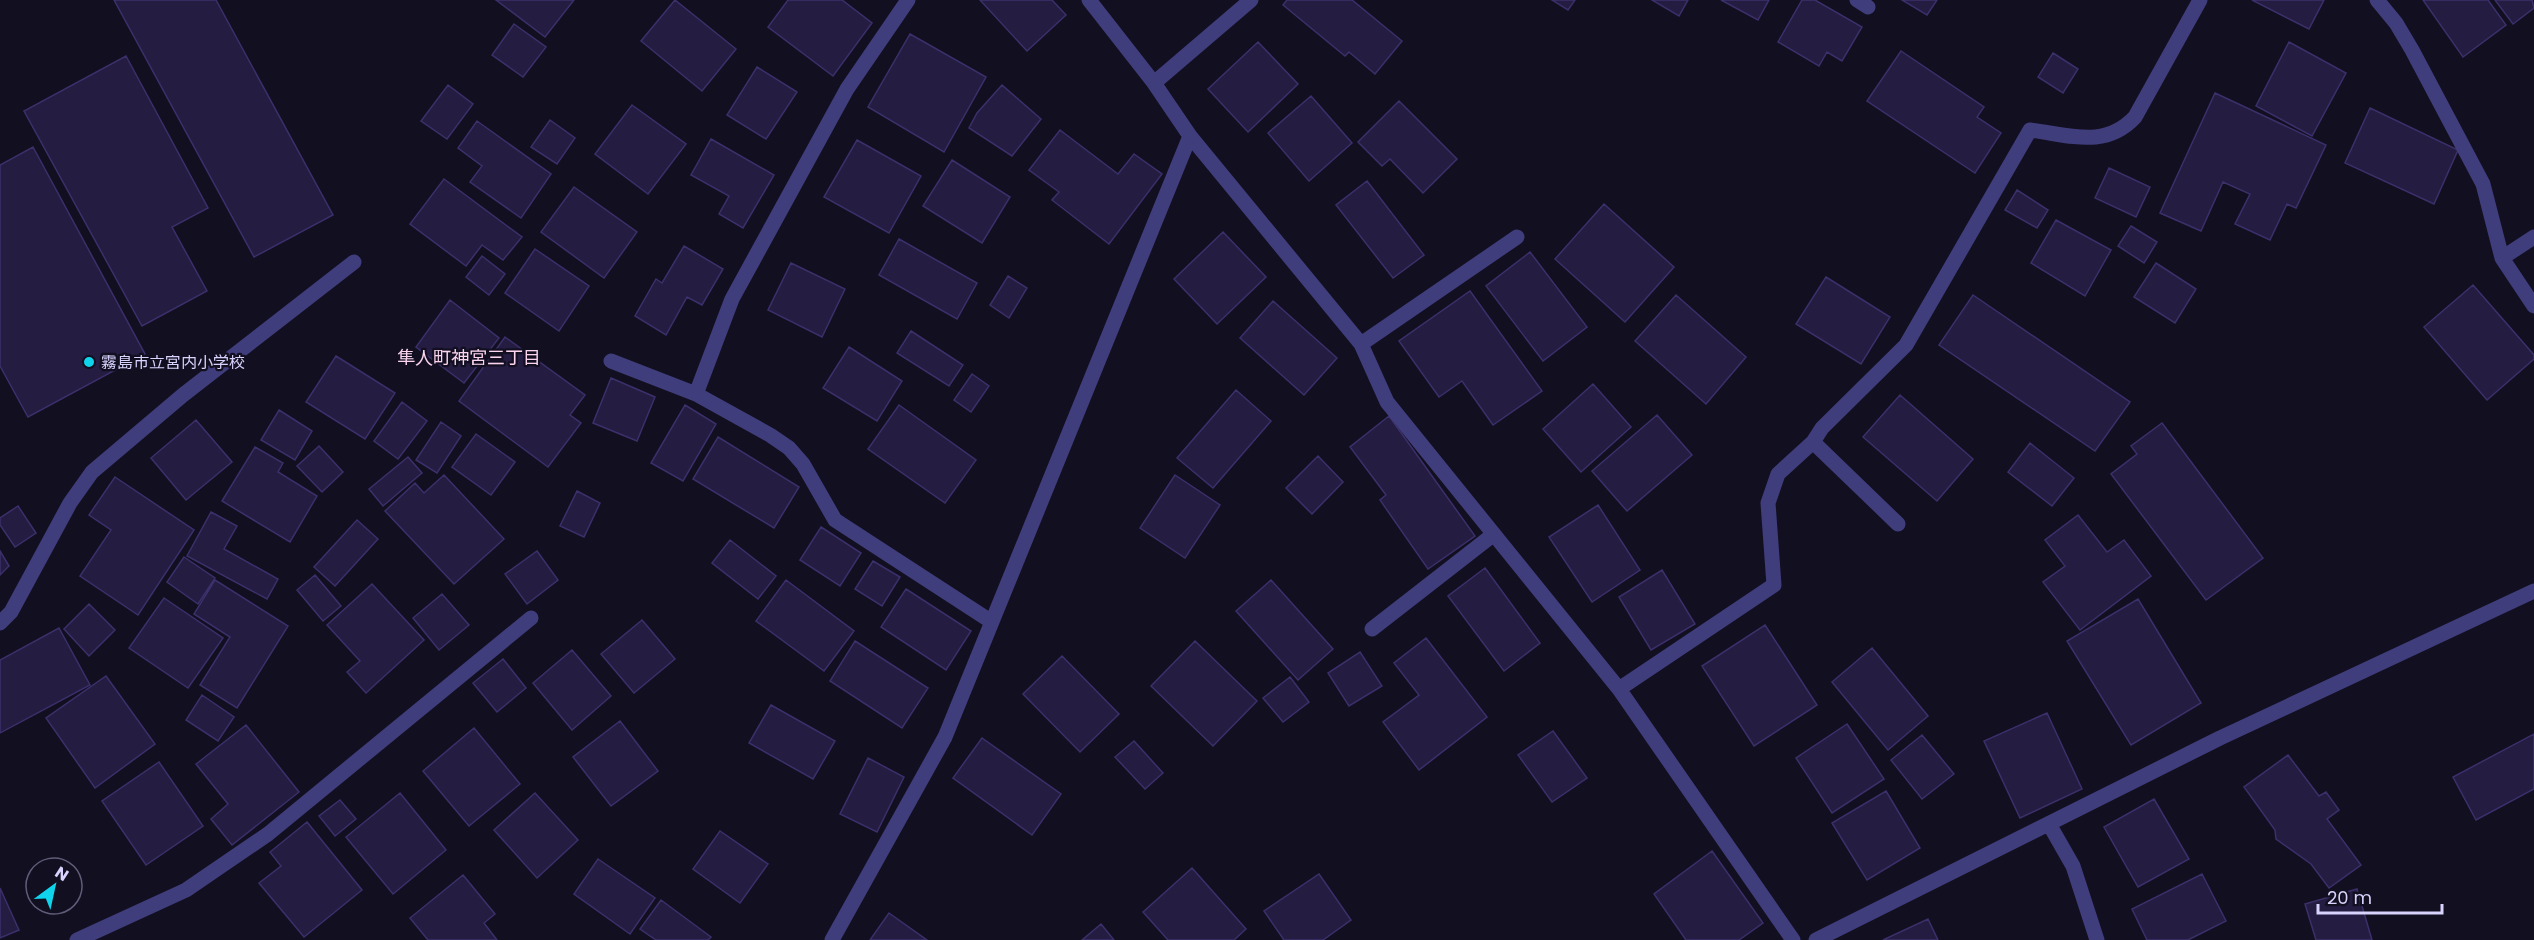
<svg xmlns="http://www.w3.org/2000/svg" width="2534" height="940" font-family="Poppins,'Noto Sans JP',sans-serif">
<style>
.building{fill:#241c41;stroke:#3c306b;stroke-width:1.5}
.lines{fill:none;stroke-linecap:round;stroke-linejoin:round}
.minor{stroke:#403d7d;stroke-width:15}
.poi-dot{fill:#10d4eb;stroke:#120f21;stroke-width:2}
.labels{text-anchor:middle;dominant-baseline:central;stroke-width:4.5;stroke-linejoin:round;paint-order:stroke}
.poi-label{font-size:16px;fill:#d7d3fc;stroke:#120f21;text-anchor:start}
.neighbourhood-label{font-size:18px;fill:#fcd4ee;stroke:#120f21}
</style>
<rect width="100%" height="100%" fill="#120f21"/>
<!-- building -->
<path class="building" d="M114,0h102l117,215 -79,42z
M496,0h78l-29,37z
M675,0l61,49 -34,42 -61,-50z
M788,0h54l30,23 -39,53 -65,-49z
M980,0h72l14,15 -39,36z
M1287,0h65l50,41 -27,33 -26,-22 -4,4 -62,-51z
M1552,0h23l-7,10z
M1652,0h36l-9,16z
M1721,0h48l-11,20z
M1802,0h13l47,27 -20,34 -15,-9 -8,14 -41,-24z
M1902,0h35l-10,15z
M2252,0h72l-15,29z
M2423,0h65l18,25 -43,32z
M2495,0h37l2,8 -21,16z
M514,24l32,23 -23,30 -31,-22z
M910,34l76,43 -42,75 -76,-45z
M1258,42l40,42 -50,48 -40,-43z
M2289,42l57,31 -34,63 -56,-30z
M1901,51l83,56 -7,10 24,16 -26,40 -108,-72z
M2053,53l25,16 -15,24 -25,-16z
M126,56l82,152 -36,19 35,64 -65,35 -118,-215z
M757,67l40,25 -31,47 -39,-24z
M448,85l25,19 -26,35 -26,-18z
M1002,85l39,34 -29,37 -43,-28 8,-15z
M2215,93l111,52 -30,63 -9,-4 -17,36 -35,-16 15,-30 -27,-12 -22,49 -41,-18z
M1311,96l41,47 -43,38 -41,-48z
M1399,101l58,58 -34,34 -33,-34 -8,7 -24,-24z
M632,105l54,39 -38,50 -53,-40z
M2370,108l88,42 -24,54 -89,-41z
M550,120l25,18 -18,26 -26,-17z
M477,121l74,53 -30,44 -51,-36 12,-16 -24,-18z
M1060,130l58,44 16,-20 28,20 -53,70 -57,-44 7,-8 -30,-22z
M711,139l63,36 -31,53 -24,-14 10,-18 -38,-21z
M857,140l64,36 -32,57 -65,-36z
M33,147l112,207 -117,63 -28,-51v-201z
M952,160l58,37 -28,46 -59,-37z
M2109,168l41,19 -14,30 -41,-19z
M444,179l78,58 -19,23 -21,-15 -16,21 -56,-42z
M1367,181l57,74 -31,23 -57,-73z
M574,187l63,45 -33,46 -63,-46z
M2017,190l31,20 -11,18 -32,-18z
M1604,204l70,63 -49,55 -70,-63z
M2056,220l55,30 -26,46 -54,-33z
M2131,226l26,16 -13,21 -26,-17z
M1223,232l43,45 -49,47 -43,-45z
M899,239l78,44 -20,36 -78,-44z
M684,246l39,23 -21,36 -15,-8 -21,38 -31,-19 21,-37 6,4z
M535,249l54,37 -30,45 -54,-38z
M1530,252l57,75 -44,34 -57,-75z
M482,256l23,18 -16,21 -23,-18z
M791,263l54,26 -23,48 -54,-27z
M2156,263l40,26 -21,34 -41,-26z
M1008,276l19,12 -18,30 -19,-13z
M1826,277l64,40 -29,47 -65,-40z
M2473,285l61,70v4l-47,41 -63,-73z
M1470,291l72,100 -49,34 -31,-44 -23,16 -40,-56z
M1676,295l70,62 -40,47 -71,-63z
M1973,295l157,107 -35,49 -156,-106z
M450,300l49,38 -35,45 -48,-36z
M1273,301l64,57 -33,37 -64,-57z
M911,331l52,34 -14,21 -52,-33z
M505,337l80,58 -15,20 11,8 -33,44 -89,-66z
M849,347l53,34 -25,40 -54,-33z
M336,356l59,37 -30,46 -59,-37z
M972,374l17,12 -18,26 -17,-12z
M611,378l44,19 -18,44 -44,-18z
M1593,384l38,43 -50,45 -38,-43z
M1236,390l35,31 -58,67 -36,-30z
M1900,395l73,64 -36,42 -74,-64z
M402,402l25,19 -29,38 -24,-18z
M685,405l31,19 -33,57 -32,-18z
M899,405l77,55 -31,43 -77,-54z
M279,410l33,21 -17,29 -34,-20z
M1657,415l35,40 -65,56 -35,-40z
M1389,416l86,120 -47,33 -48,-69 6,-5 -36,-48z
M196,420l36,42 -46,38 -35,-42z
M441,422l20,14 -24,37 -21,-13z
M2162,423l101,135 -57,42 -95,-126 26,-20 -6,-8z
M476,434l39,28 -24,33 -39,-28z
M718,437l81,50 -25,41 -81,-49z
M2030,443l44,35 -22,28 -44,-34z
M319,446l24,26 -21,20 -25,-26z
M255,447l28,16 -5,9 39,24 -27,46 -68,-41z
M1318,456l25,26 -31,32 -26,-26z
M408,457l14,16 -39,33 -14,-17z
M444,475l60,64 -50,45 -69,-73 30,-28 9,10z
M1175,475l45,30 -35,53 -45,-30z
M115,477l79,53 -56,85 -58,-39 31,-46 -22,-15z
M577,491l23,12 -16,34 -24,-11z
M1598,505l42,65 -48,32 -43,-65z
M18,506l18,27 -21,14 -15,-22v-7z
M211,512l26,14 -13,23 54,30 -11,20 -80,-43z
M2078,515l29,37 17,-12 27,36 -71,54 -37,-48 22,-16 -20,-26z
M357,520l21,19 -43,47 -21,-19z
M821,527l40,26 -21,33 -40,-26z
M730,540l46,36 -18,23 -46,-36z
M0,551l9,15 -9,9z
M537,551l21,29 -31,24 -22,-30z
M184,557l31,21 -17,26 -31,-22z
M873,561l27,16 -18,29 -27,-17z
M1485,568l55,75 -36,28 -56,-75z
M1662,570l33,54 -44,26 -32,-53z
M315,575l26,31 -18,15 -26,-31z
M215,580l73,46 -51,82 -37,-23 30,-48 -36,-23z
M786,580l68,51 -30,40 -68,-50z
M1271,580l62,69 -35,31 -62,-69z
M372,584l52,56 -58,53 -19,-21 13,-11 -33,-36z
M906,589l65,42 -25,39 -65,-43z
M442,594l27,31 -30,25 -26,-32z
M164,598l59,40 -35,50 -59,-40z
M2138,599l63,104 -70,42 -64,-104z
M89,604l26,26 -26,26 -25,-27z
M642,620l33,39 -41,34 -33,-39z
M1765,625l52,80 -63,41 -52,-80z
M59,628l31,57 -90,48v-73z
M1426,638l61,79 -68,53 -36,-48 36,-27 -25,-32z
M855,641l73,47 -26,40 -72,-47z
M1195,641l62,60 -44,45 -62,-60z
M1872,648l56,68 -40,34 -56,-68z
M572,650l39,46 -39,34 -39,-47z
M1360,652l22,34 -33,20 -21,-33z
M1062,656l57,58 -39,38 -57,-58z
M503,659l23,29 -29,24 -24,-29z
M106,676l49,68 -60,44 -49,-70z
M1290,677l19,25 -26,20 -20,-24z
M202,695l32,22 -16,24 -32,-21z
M771,705l64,36 -22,38 -64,-36z
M2047,713l35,76 -62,29 -36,-77z
M620,721l38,50 -47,35 -38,-49z
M1847,724l37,55 -52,34 -36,-55z
M246,725l53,67 -67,53 -21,-26 17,-15 -32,-40z
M474,728l46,56 -51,42 -46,-55z
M1553,731l34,47 -35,24 -34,-47z
M2534,734v55l-58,31 -23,-43z
M1922,735l32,39 -32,25 -31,-39z
M982,738l79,56 -29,41 -79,-57z
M1134,741l29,32 -18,16 -30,-32z
M2288,755l31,41 7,-4 13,18 -12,9 34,46 -32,23 -18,-24 -35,-25 -1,-9 -31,-43z
M868,758l36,19 -27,55 -37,-18z
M159,762l44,64 -57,39 -44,-64z
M1886,791l34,57 -53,32 -35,-57z
M400,793l46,57 -53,44 -47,-57z
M535,793l43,47 -41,38 -43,-48z
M2154,799l35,60 -51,28 -34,-60z
M340,800l16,19 -21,17 -16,-20z
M307,822l55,68 -58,47 -45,-54 22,-17 -11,-14z
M720,831l48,33 -28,39 -47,-34z
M1712,851l51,72 -24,17h-53l-32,-46z
M598,859l57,39 -25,36 -56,-40z
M1192,868l54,61 -12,11h-66l-25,-28z
M1319,874l32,46 -28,20h-39l-20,-29z
M2202,874l24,47 -38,19h-41l-15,-31z
M463,875l32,39 -11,9 13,17h-69l-18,-22z
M0,888l19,42 -19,8z
M2357,889l15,51h-56l-11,-36z
M661,900l50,37 -3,3h-52l-16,-11z
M889,913l38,27h-57z
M1928,919l10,21h-55z
M1101,924l13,16h-32z"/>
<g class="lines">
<!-- minor -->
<path class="minor" d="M1089,0l65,83 36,53 171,208 26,58 232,287 174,251
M1857,0l11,7
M2377,0l19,23 16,27 71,134 19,74 32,48
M1154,83l97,-83
M2502,258l32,-21
M1361,344l156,-107
M611,361l85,33 74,41 19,13 14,16 32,56 157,102
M696,394l36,-95 115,-210 61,-89
M1813,442l85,82
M0,623l11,-11 59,-109 22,-31 91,-77 171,-133
M1372,629l122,-95
M1619,689l155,-104 -6,-82 10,-29 35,-32 9,-14 84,-83 124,-215c40,5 75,19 105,-13l65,-117
M2049,824l24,42 24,74
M77,940l109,-50 82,-56 263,-216
M832,940l113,-203 245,-601
M1816,940l404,-202 314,-147"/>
</g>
<!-- markers -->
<circle class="poi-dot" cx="89" cy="362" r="6"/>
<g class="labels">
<!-- poi labels -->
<g class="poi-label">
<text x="101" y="362">霧島市立宮内小学校</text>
</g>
<!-- neighbourhood labels -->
<g class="neighbourhood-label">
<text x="469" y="357">隼人町神宮三丁目</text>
</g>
</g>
<!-- north arrow -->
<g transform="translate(54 886) rotate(33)"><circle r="28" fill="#120f21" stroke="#615d79" stroke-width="1.5"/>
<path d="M0-4.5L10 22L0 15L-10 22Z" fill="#10d4eb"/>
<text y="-9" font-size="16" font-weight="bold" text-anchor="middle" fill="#d7d3fc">N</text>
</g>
<!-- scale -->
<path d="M2318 904v9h124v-9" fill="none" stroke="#d7d3fc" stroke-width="3"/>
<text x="2327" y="904" font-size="18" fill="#d7d3fc" stroke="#120f21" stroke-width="4.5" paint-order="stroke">20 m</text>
</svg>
